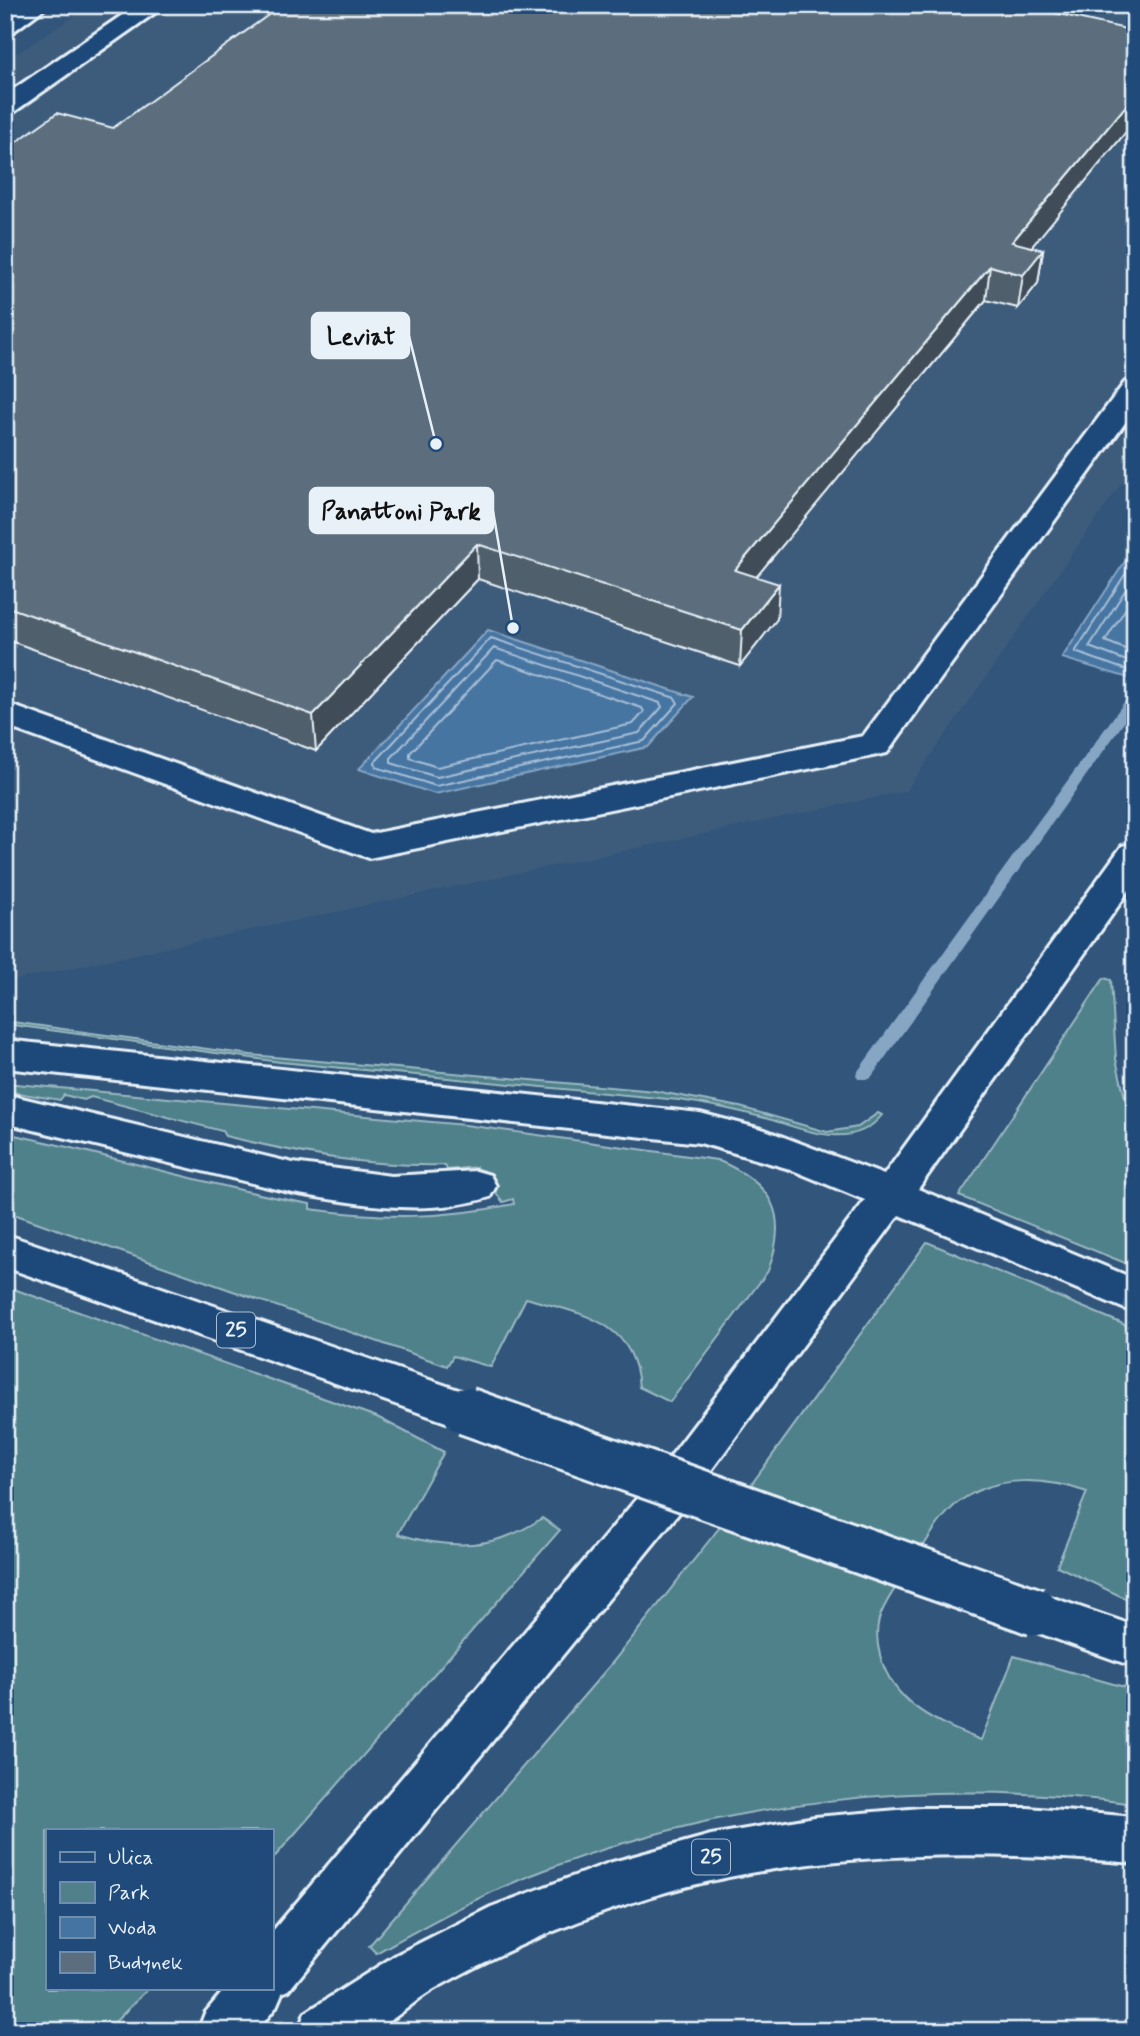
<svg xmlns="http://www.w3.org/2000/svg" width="1140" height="2036" font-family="Mynerve,sans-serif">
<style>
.built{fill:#3e5c7c}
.green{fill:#50818b;stroke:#9cb9c2;stroke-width:2}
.water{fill:#4674a2;stroke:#87a6c4;stroke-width:2}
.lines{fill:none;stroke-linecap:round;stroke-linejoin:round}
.shore{stroke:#a7bfd6;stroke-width:2}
.stream{fill:#87a6c4;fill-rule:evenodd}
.minor-casing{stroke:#e8f1f8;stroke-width:6}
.major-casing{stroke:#e8f1f8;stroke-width:6}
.minor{fill:#1f4a7a;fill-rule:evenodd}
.major{fill:#1f4a7a;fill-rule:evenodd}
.major-bridge-casing{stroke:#e8f1f8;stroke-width:52;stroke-linecap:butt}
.major-bridge{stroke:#1f4a7a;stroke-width:46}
.wall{fill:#4f5f6c;stroke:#e8f1f8;stroke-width:2}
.shaded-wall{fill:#404d58;stroke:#e8f1f8;stroke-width:2}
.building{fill:#5c6e7d;stroke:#e8f1f8;stroke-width:2}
.labels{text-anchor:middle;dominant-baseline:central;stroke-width:5;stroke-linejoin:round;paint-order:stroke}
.shield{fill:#1f4a7a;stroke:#acbfd2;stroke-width:2}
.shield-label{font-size:21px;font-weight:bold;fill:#e8f1f8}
.leader{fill:none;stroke:#e8f1f8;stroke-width:2.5}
.callout-dot{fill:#e8f1f8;stroke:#1f4a7a;stroke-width:2.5}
.callout{fill:#e8f1f8;stroke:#e8f1f8;stroke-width:2.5}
.callout-label{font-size:24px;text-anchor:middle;font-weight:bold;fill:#111}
</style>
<rect width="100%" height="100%" fill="#31557b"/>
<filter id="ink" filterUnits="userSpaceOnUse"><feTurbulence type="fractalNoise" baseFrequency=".0143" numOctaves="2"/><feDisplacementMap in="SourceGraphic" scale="14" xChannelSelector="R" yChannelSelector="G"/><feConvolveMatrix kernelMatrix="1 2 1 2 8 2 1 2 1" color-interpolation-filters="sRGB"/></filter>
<g filter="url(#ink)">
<!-- built -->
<path class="built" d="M91,5h1044v459l-229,327 -901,191v-921z"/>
<!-- green -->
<path class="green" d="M1104,978l7,2 5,79 19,82v126l-176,-71z
M5,1021l246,34 404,36 85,16 87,25 31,-5 20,-14 4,2c-30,38 -81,13 -117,3 -29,-8 -57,-14 -86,-18l-399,-38 -275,-38z
M5,1083l460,42 252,35c55,23 73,53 51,111l-98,131 -31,-15c-5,-68 -59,-73 -113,-89l-35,69 -38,-11 -6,10 -442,-155v-78c103,21 202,53 305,71v5c72,10 132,10 204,-5l-1,-5 -10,3 -27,-35 -29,3 -2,-5c-79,2 -144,-11 -220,-29l-3,-5 -131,-34 -7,3 -20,-5 -4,5 -55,-9z
M927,1242l208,87v274l-78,-37 30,-74c-41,-14 -89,-18 -127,9 -21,16 -34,42 -48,63 -12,18 -26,35 -33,55 -3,12 -2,25 1,36 13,50 58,68 101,85l33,-84 121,34v114c-203,-28 -413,-4 -603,71 -54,21 -105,50 -156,78l-7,-7 243,-283 115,-145z
M5,1286l372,131 67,35 -46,82c53,16 98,16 144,-16l18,12 -289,331v-30h-224v158h101l-42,42h-101z"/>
<!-- water -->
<path class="water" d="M1135,546v134l-73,-22z
M488,630l205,67 -45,50 -213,47 -76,-25z"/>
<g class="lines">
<!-- shore -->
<path class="shore" d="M1135,559l-60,93 60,21
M1135,575l-46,72 46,17
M1135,594l-30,47 30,12
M491,638l184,60 3,5 -34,38 -208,45 -60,-19 -1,-5z
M494,648l166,55 2,4 -23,26 -202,44 -46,-14v-5z
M497,660l145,48 2,4 -11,12 -196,43 -27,-9v-5z"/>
<!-- stream -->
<path class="stream" d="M1135,693v14l-265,372h-12l-2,-4 2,-4 272,-377z"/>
<defs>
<path id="minor" d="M20,5h29l-35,26 -9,2v-18z
M137,5h29l-152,107 -9,3v-20z
M1135,379v30l-248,344 -518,105 -364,-132v-23l366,131 492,-98 262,-354z
M1135,843v39l-217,307 217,90v34l-236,-98 -212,288 -398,487 -7,3 -6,14 -19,24h-59l7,-18 20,-24h46v-56l384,-456 210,-277 -75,-31 -90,-26 -695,-75v-28l695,73 65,17 119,45 238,-329z
M5,1094l288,69 98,13 85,-5 14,4 6,11 -6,11c-63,20 -133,7 -197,-4l-288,-70z"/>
<path id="major" d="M5,1234l477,164 6,13 -6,13 -16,5 -461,-162z
M1036,1592l99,34v41l-116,-41 -6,-14 6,-14z
M921,1808h107l107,9v46c-177,-15 -359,-13 -528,48 -60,21 -118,47 -173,78 -21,12 -40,33 -62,41 -16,6 -56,1 -74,1l7,-18 91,-58 95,-48 118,-44 102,-28 104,-18z"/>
</defs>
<!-- minor casing -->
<use href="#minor" class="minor-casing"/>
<!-- major casing -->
<use href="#major" class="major-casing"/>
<!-- minor -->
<use href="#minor" class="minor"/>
<!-- major -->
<use href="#major" class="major"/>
<defs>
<path id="major-bridge" d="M466,1411l570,201"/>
</defs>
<!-- major-bridge casing -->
<use href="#major-bridge" class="major-bridge-casing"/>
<!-- major-bridge -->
<use href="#major-bridge" class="major-bridge"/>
</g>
<!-- wall -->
<path class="wall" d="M1135,31v90l-104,126 12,3 -5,33 -20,25 -32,-8 -230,277 21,42 -37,47 -262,-87 -162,172 -311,-112v-489l108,-22z"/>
<!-- shaded-wall -->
<path class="shaded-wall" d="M1135,95v26l-124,151 1,-30z
M1043,250l-5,33 -20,25 5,-33z
M990,266l-4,34 -253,305 2,-35z
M477,544l1,35 -162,172 -3,-36z
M779,584l-2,35 -37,47 2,-36z"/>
<!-- building -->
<path class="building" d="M282,5h737l116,26v64l-123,147 31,8 -20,25 -33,-9 -255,304 44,14 -37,46 -265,-86 -164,171 -308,-109v-456l52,-37 56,15z"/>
</g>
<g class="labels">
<!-- shield labels -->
<g class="shield">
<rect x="217" y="1312.5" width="38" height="35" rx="5"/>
<rect x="692" y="1839.5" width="38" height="35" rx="5"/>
</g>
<g class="shield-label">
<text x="236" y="1330">25</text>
<text x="711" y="1857">25</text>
</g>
</g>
<!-- callouts -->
<path class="leader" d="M436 444L409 336M513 628L493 511"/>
<g class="callout-dot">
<circle cx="436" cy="444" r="7"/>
<circle cx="513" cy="628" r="7"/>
</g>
<g class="callout">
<rect x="312" y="313" width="97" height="45" rx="7"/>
<rect x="310" y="488" width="183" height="45" rx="7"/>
</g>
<g class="callout-label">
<text x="361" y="344">Leviat</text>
<text x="401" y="519">Panattoni Park</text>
</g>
<!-- margin -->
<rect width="1140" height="2036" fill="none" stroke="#1f4a7a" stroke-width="28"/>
<rect x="14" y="14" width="1112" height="2008" fill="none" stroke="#e8f1f8" stroke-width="2.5" filter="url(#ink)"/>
<!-- legend -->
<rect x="46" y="1829" width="228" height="161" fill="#1f4a7a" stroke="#6f8dac" stroke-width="2"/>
<rect x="60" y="1852" width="35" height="10" fill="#1f4a7a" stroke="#6f8dac" stroke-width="2"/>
<text x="108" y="1864" font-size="21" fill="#e8f1f8">Ulica</text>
<rect x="60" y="1882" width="35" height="21" fill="#50818b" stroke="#6f8dac" stroke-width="2"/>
<text x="108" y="1899" font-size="21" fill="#e8f1f8">Park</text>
<rect x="60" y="1917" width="35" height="21" fill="#4674a2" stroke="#6f8dac" stroke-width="2"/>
<text x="108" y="1934" font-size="21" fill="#e8f1f8">Woda</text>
<rect x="60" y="1952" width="35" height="21" fill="#5c6e7d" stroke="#6f8dac" stroke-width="2"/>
<text x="108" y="1969" font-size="21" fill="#e8f1f8">Budynek</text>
</svg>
